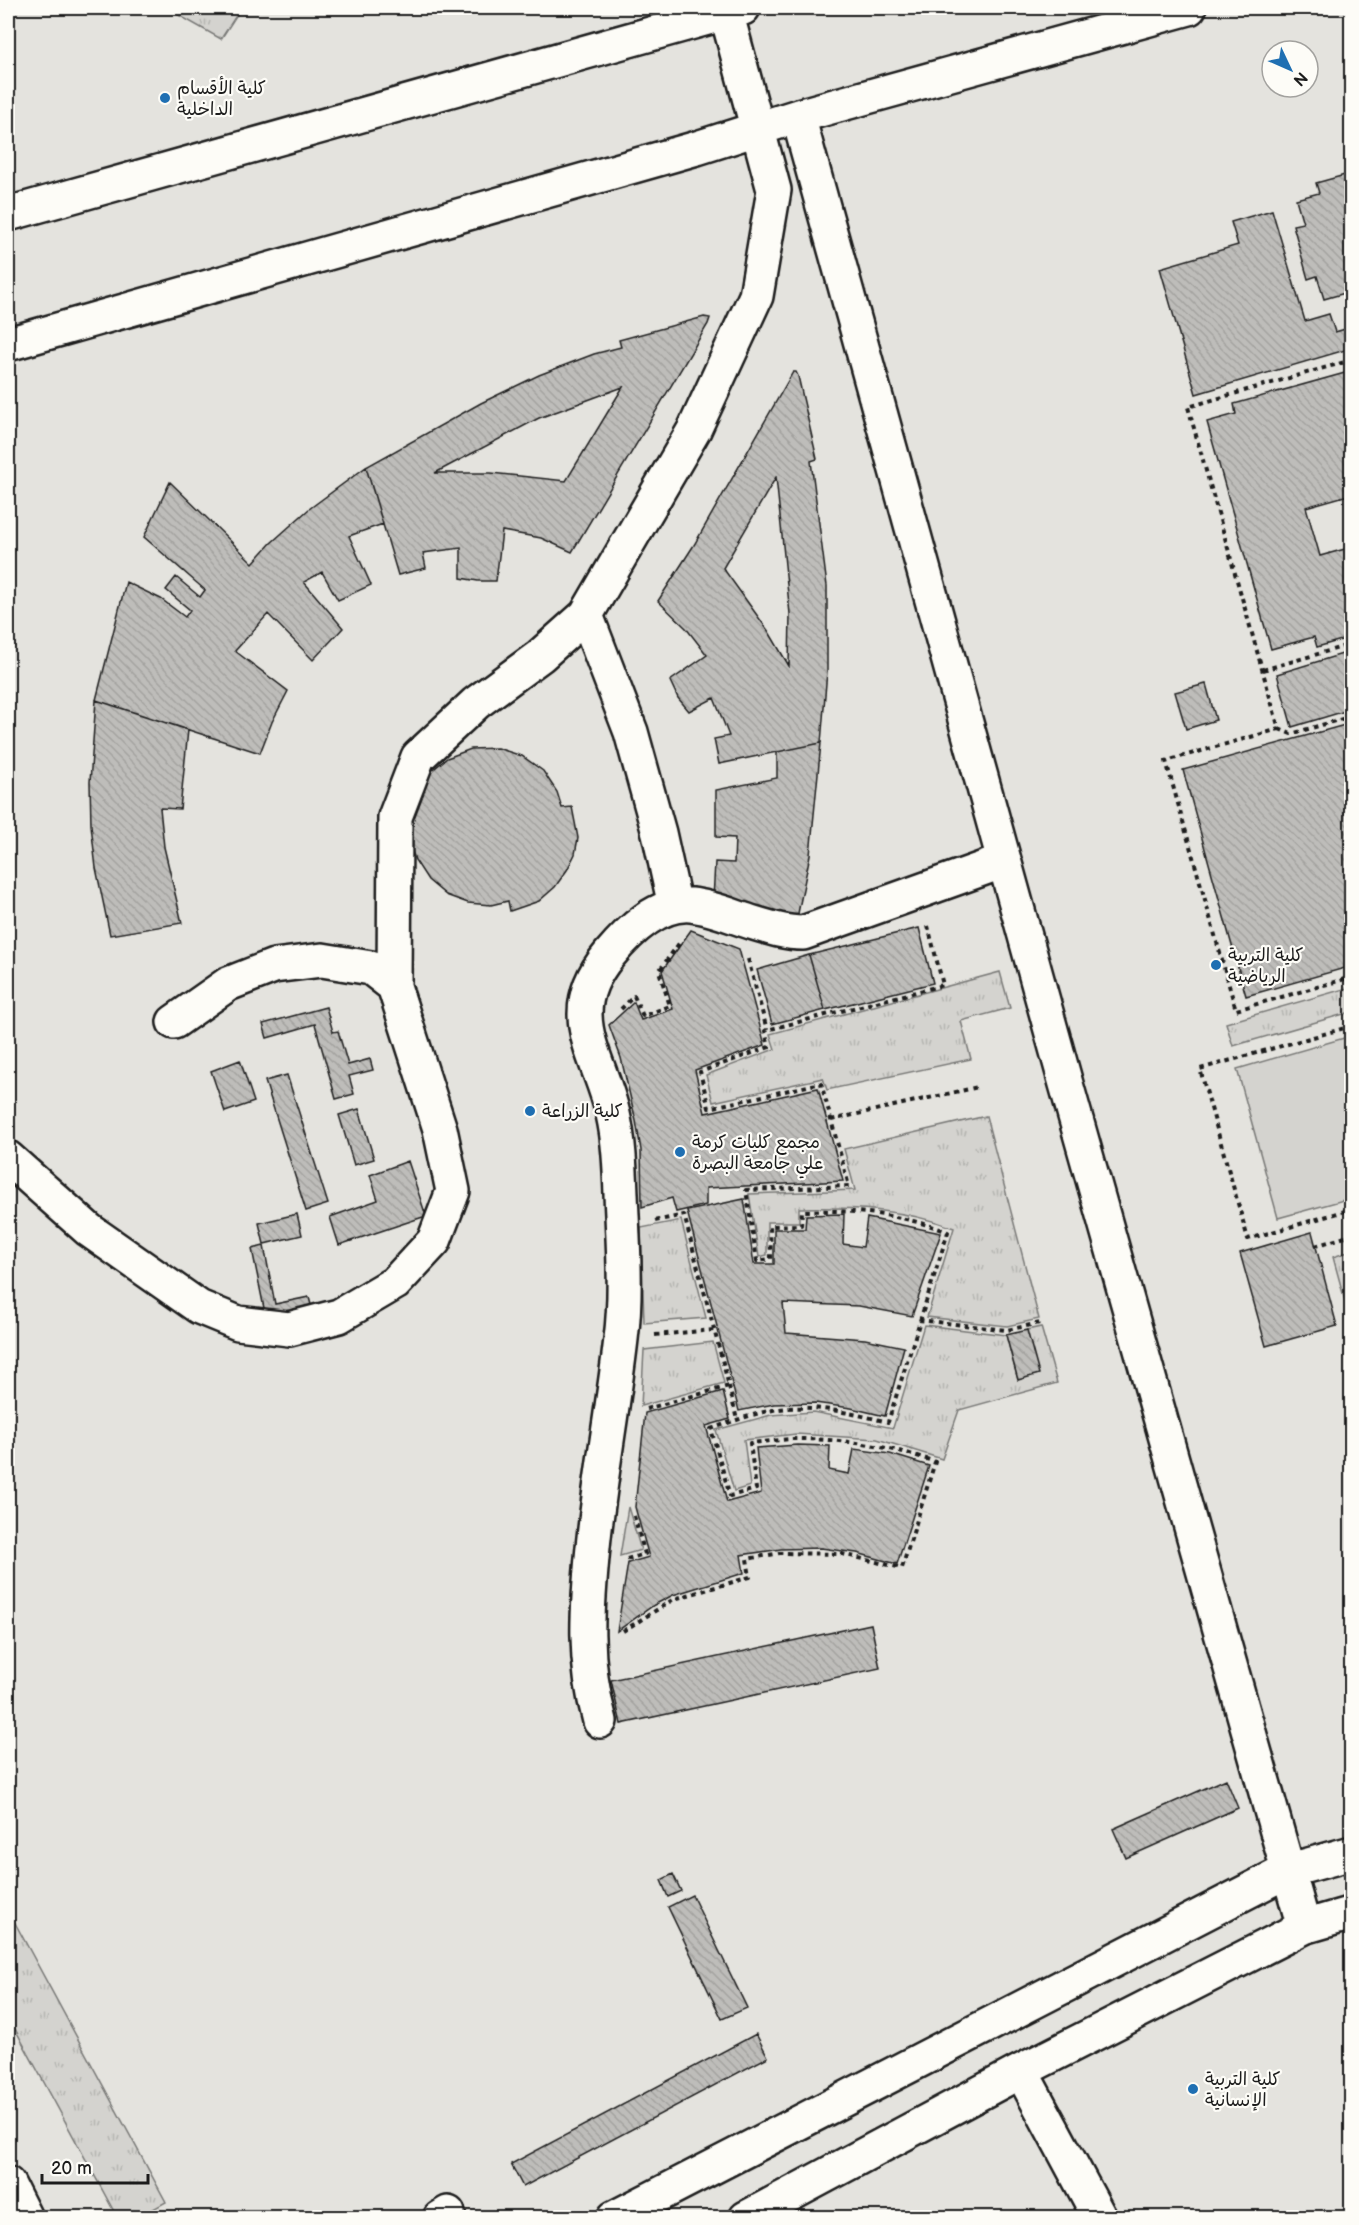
<svg xmlns="http://www.w3.org/2000/svg" width="1359" height="2225" font-family="'Balsamiq Sans','Playpen Sans Arabic',sans-serif">
<style>
.built{fill:#e4e3de;fill-rule:evenodd}
.grass{fill:url(#grass-tufts);stroke:#787876;stroke-width:1.5}
.pitch{fill:#d4d3cf;stroke:#787876;stroke-width:1.5}
.building{fill:url(#building-back-hatch);stroke:#1c1c1c;stroke-width:1.5;fill-rule:evenodd}
.lines{fill:none;stroke-linecap:round;stroke-linejoin:round}
.minor-casing{stroke:#1c1c1c;stroke-width:38}
.path{stroke:#1c1c1c;stroke-width:4;stroke-dasharray:4.5 4.5;stroke-linecap:butt}
.minor{stroke:#fdfcf7;stroke-width:33}
.poi-dot{fill:#1f6fb2;stroke:#fdfcf7;stroke-width:2}
.labels{text-anchor:middle;dominant-baseline:central;stroke-width:4.5;stroke-linejoin:round;paint-order:stroke}
.poi-label{font-size:18px;fill:#1c1c1c;stroke:#fdfcf7;text-anchor:start}
</style>
<defs>
<pattern id="grass-tufts" width="24" height="20" patternUnits="userSpaceOnUse" patternTransform="scale(1.5)"><rect width="24" height="20" fill="#d4d3cf"/><path d="M3 7l-1-3M5 7V3M7 7l1-3M15 17l-1-3M17 17v-4M19 17l1-3" fill="none" stroke="#b5b5b1"/></pattern>
<pattern id="building-back-hatch" width="6" height="6" patternUnits="userSpaceOnUse" patternTransform="scale(1.5)"><rect width="6" height="6" fill="#bebdba"/><path d="M-1 5l2 2M0 0l6 6M5-1l2 2" fill="none" stroke="#a3a29f"/></pattern>
</defs>
<rect width="100%" height="100%" fill="#f4f3ee"/>
<filter id="ink" filterUnits="userSpaceOnUse"><feTurbulence type="fractalNoise" baseFrequency=".0167" numOctaves="2"/><feDisplacementMap in="SourceGraphic" scale="12" xChannelSelector="R" yChannelSelector="G"/><feConvolveMatrix kernelMatrix="1 2 1 2 8 2 1 2 1" color-interpolation-filters="sRGB"/></filter>
<g filter="url(#ink)">
<!-- built -->
<path class="built" d="M8,8h1343v2209l-1343,1zM1272,51h36v36h-36z"/>
<!-- grass -->
<path class="grass" d="M166,8h75l-20,31z
M1000,972l10,36 -49,13 10,38 -144,31 -4,-12 -110,24 -7,-27 69,-26 -5,-15z
M1351,987v25l-118,34 -7,-23z
M986,1116l53,203 -32,7 -80,-9 27,-89c-50,-19 -101,-21 -155,-20v14h-32v33l-8,2 -10,-63 106,-4 -11,-41z
M681,1220l25,98 -62,5 -3,-95z
M1351,1251h1l-1,72 -18,-66z
M924,1325l82,10 12,45 9,-50 14,-3 16,56 -98,27 -17,49 -65,-20 -81,-5 -52,6 6,46 -16,5 -18,-61 55,-15 42,-3 80,16z
M713,1342l11,41 -83,23 3,-56z
M628,1507l13,43 -21,6z
M8,1910l158,292 -27,15h-22l-109,-201z"/>
<!-- pitch -->
<path class="pitch" d="M1351,1036v162l-73,20 -41,-149z"/>
<!-- building -->
<path class="building" d="M1352,173v118l-28,8 -7,-23 -9,3 -15,-54 10,-2 -7,-24 23,-6 -3,-10z
M1272,210l33,111 24,-7 6,18 17,-5v21l-156,46 -36,-126 78,-23 -7,-23z
M704,317l6,1 -2,6 -136,228 -31,-14 -39,-7 -6,50h-18l-17,-3v-30l-38,5 3,15 -28,7 -32,-108 115,-64 58,-28 55,-21 27,-7 -2,-7zM623,387l-57,94 -75,-8h-56l104,-55z
M1352,371v123l-46,13 14,49 32,-9v90l-35,10 -3,-10 -43,12 -64,-227 29,-8 -2,-10z
M793,372h3l2,4 19,83 -6,2 16,125v85l-6,72 -102,21 -5,-25 15,-3 -15,-38 -25,13 -11,-13 -8,-17 37,-26 -21,-27 -28,-27 36,-56zM776,477l14,137 -1,52 -20,-34 -46,-64z
M366,467l17,57 -34,12 22,49 -33,15 -16,-28 -18,10 39,46 -30,32 -45,-46 -33,37 53,40 -16,31 -12,31 -164,-53 30,-118 35,17 24,18 5,-7 -24,-20 10,-13 24,20 5,-7 -61,-53 26,-55 83,81 18,-20 38,-34z
M1352,651v58l-60,18 -15,-53z
M1206,684l10,36 -30,9 -11,-37z
M96,700l92,30 -8,79 -20,-1 4,39 18,76 -72,12 -14,-67 -5,-43 -1,-43z
M1352,723v243l-106,30 -63,-226z
M821,743l-11,112 -14,68 -83,-23 2,-38 19,1 1,-25 -19,-1v-47l61,-12v-26z
M497,748l25,8 21,15 14,21 5,16 10,-1 6,31 -3,16 -8,16 -12,17 -16,14 -29,10 -2,-10 -17,4 -23,-2 -22,-8 -18,-15 -13,-20 -7,-22 7,-46 14,-19 18,-15 24,-9z
M919,928l14,55 -108,27 -16,-55z
M691,930l48,19 26,96 -70,25 10,43 113,-25 25,93 -137,7v17l-30,7 -4,-14 -30,9 -1,-57 -5,-29 -15,-63 -12,-33 25,-23 7,18 32,-11 -11,-38z
M809,955l16,55 -53,14 -15,-54z
M326,1007l7,25 5,-1 10,34 22,-6 3,11 -24,6 5,18 -18,5 -21,-75 -48,14 -4,-14z
M240,1060l14,42 -29,10 -14,-41z
M287,1075l41,129 -22,7 -41,-130z
M359,1109l15,50 -20,6 -15,-50z
M408,1161l18,55 -87,29 -9,-28 48,-17 -8,-25z
M744,1199l10,65h20v-35h31l1,-14 38,-1 -1,30 20,3 4,-29 74,15 -29,83 -53,-10 -76,-3 3,30 79,6 39,8 -19,69 -34,-8 -36,-5 -41,1 -35,7 -52,-200z
M297,1214l5,21 -38,9 -5,-21z
M1312,1232l25,94 -71,20 -26,-93z
M264,1246l11,58 34,-7 3,12 -46,9 -14,-69z
M1027,1330l12,44 -21,6 -12,-45z
M723,1391l7,28 -24,7 21,76 34,-9 -5,-45 41,-3 33,1 -1,24 20,4 5,-25 36,5 39,12 -32,98 -40,-11 -36,-5 -40,1 -40,6 3,18 -71,22 -19,10 -37,26 11,-68 21,-6 -14,-50 10,-94z
M871,1624l9,44 -259,56 -10,-44z
M1226,1779l12,29 -112,50 -13,-29z
M673,1874l8,17 -13,6 -7,-17z
M692,1895l55,113 -25,11 -54,-112z
M756,2034l12,23 -245,130 -12,-23z"/>
<g class="lines">
<defs>
<path id="minor" d="M798,116l268,968 238,843
M8,214l735,-206
M8,344l689,-196 101,-32 391,-108
M586,615l45,117 28,101 16,73
M394,986l1,-169 23,-60 58,-54 64,-47 46,-41 108,-185 62,-134 18,-106 -49,-182
M8,1158l81,72 110,77 39,16 51,6 50,-13 56,-33 39,-42 19,-50 -13,-62 -46,-143 -23,-18 -49,-8 -48,6 -46,18 -54,38
M600,1721c-17,-61 -13,-112 -7,-174 7,-70 20,-138 28,-208 6,-47 2,-98 0,-145 -1,-26 -2,-54 -8,-80 -14,-60 -53,-100 -4,-159 20,-24 49,-53 82,-50 21,2 43,12 63,18 16,5 32,10 49,10l201,-72
M1021,2071l79,147
M8,2184l17,34
M440,2218l8,-5
M614,2218l673,-347 65,-18
M746,2218l275,-147 283,-144 48,-14"/>
</defs>
<!-- minor casing -->
<use href="#minor" class="minor-casing"/>
<!-- path -->
<path class="path" d="M1352,360l-164,47 91,322 -113,32 70,249 116,-33
M1263,670l89,-26
M1279,729l12,5 61,-18
M748,959l19,71
M621,1009l13,-13 9,20 27,-10 -11,-35 21,-29
M1352,1026l-152,43 48,170 104,-30
M831,1120l147,-33
M1315,1246l37,-11
M919,1320l88,10 33,-7
M655,1335l59,-5
M729,1386l8,34
M646,1409l83,-23 -45,-171 -29,6
M627,1559l18,-5 -11,-38
M623,1631l51,-32 76,-22 -3,-18 33,-6 62,1 60,14 33,-106c-44,-16 -91,-23 -138,-23 -15,0 -31,3 -47,4l6,46 -26,7 -19,-67c20,-7 41,-15 62,-19 38,-7 78,3 115,12l60,-190c-49,-19 -94,-22 -146,-21l-1,14 -31,1 1,33 -14,2 -11,-71 103,-4 -28,-103 -112,25 -9,-36 69,-25 -4,-16 2,-1 176,-45 -15,-59"/>
<!-- minor -->
<use href="#minor" class="minor"/>
</g>
</g>
<!-- markers -->
<g class="poi-dot">
<circle cx="165" cy="98" r="6"/>
<circle cx="1216" cy="965" r="6"/>
<circle cx="530" cy="1111" r="6"/>
<circle cx="680" cy="1152" r="6"/>
<circle cx="1193" cy="2089" r="6"/>
</g>
<g class="labels">
<!-- poi labels -->
<g class="poi-label">
<text x="177" y="88">كلية الأقسام<tspan x="177" dy="21">الداخلية</tspan></text>
<text x="1228" y="955">كلية التربية<tspan x="1228" dy="21">الرياضية</tspan></text>
<text x="542" y="1111">كلية الزراعة</text>
<text x="692" y="1142">مجمع كليات كرمة<tspan x="692" dy="21">علي جامعة البصرة</tspan></text>
<text x="1205" y="2079">كلية التربية<tspan x="1205" dy="21">الإنسانية</tspan></text>
</g>
</g>
<!-- margin -->
<rect width="1359" height="2225" fill="none" stroke="#fdfcf7" stroke-width="30"/>
<rect x="15" y="15" width="1329" height="2195" fill="none" stroke="#1c1c1c" stroke-width="2" filter="url(#ink)"/>
<!-- north arrow -->
<g transform="translate(1290 69) rotate(134)"><circle r="28" fill="#fdfcf7" stroke="#a3a29f" stroke-width="1.5"/>
<path d="M0-4.5L10 22L0 15L-10 22Z" fill="#1f6fb2"/>
<text y="-9" font-size="16" font-weight="bold" text-anchor="middle" fill="#1c1c1c">N</text>
</g>
<!-- scale -->
<path d="M42 2174v9h106v-9" fill="none" stroke="#1c1c1c" stroke-width="3"/>
<text x="51" y="2174" font-size="18" fill="#1c1c1c" stroke="#fdfcf7" stroke-width="4.5" paint-order="stroke">20 m</text>
</svg>
